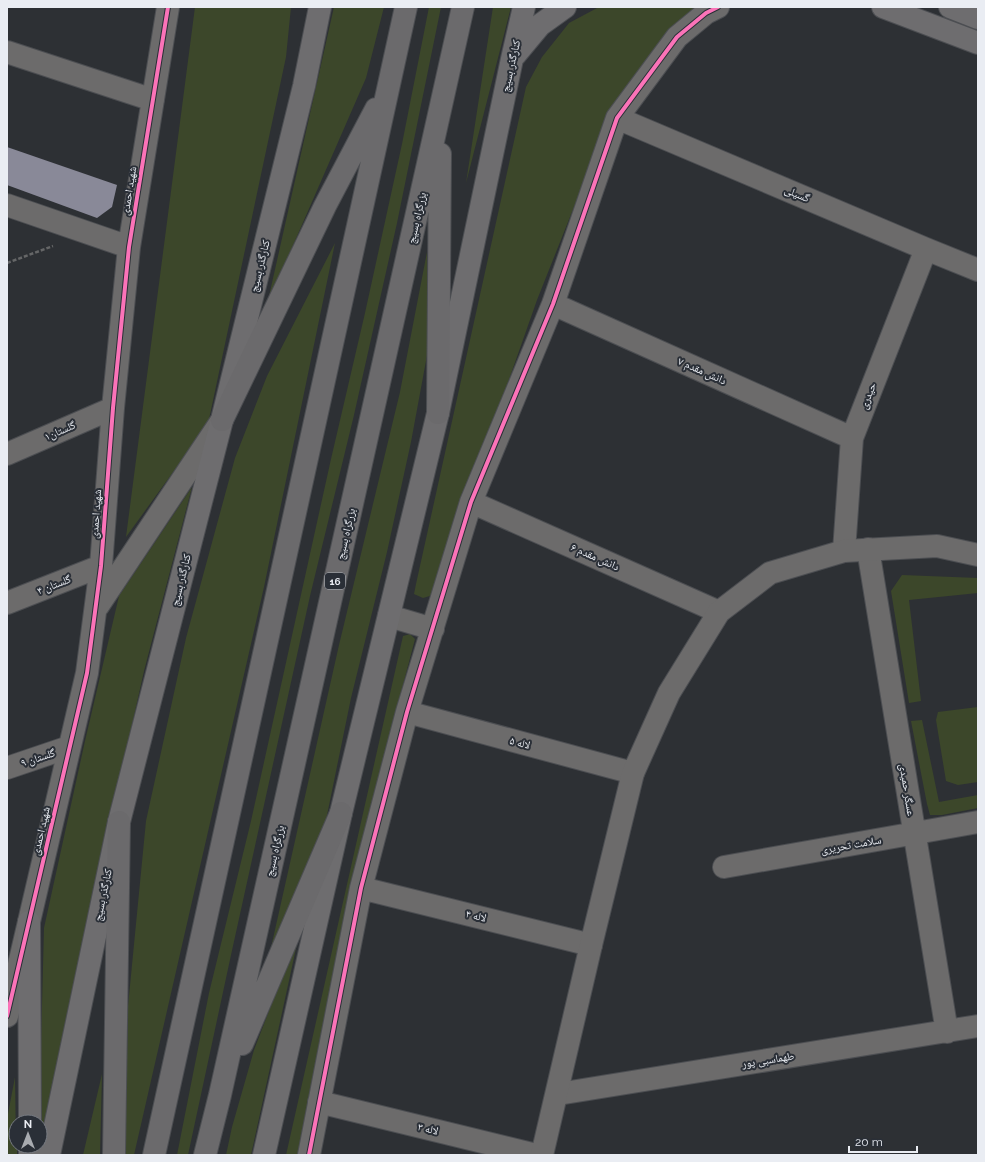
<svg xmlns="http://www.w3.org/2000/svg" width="985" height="1162" font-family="Raleway,'Noto Naskh Arabic',sans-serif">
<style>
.green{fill:#3c472a}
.building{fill:#898998}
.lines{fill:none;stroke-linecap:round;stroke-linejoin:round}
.minor-casing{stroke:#4c4e52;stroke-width:24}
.tertiary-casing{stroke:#4c4e52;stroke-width:24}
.secondary-casing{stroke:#4c4e52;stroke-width:24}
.trunk-casing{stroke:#4c4e52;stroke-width:24}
.path{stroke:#656667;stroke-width:2.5;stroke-dasharray:4 2;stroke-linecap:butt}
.minor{stroke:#6c6b6b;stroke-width:22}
.tertiary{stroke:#6c6b6b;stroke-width:22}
.secondary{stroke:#6e6d6f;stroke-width:22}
.trunk{stroke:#6b6a6c;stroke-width:22}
.cycleway-casing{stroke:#2a2f37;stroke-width:6}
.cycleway{stroke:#fb73b8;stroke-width:4}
.labels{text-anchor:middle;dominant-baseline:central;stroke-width:4;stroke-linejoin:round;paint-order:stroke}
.shield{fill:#2a2f37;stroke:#b0b4bb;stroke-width:1}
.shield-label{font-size:10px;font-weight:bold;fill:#eaedf3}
.street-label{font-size:11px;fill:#eaedf3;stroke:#2a2f37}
</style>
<rect width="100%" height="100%" fill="#2d3034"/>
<!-- green -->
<path class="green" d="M195,7h96l-5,50 -78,367 -82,113z
M334,7h50l-18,71 -99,227z
M429,7h12l-44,216 -43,192 -44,181 -79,359 -43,200h-11l32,-162 42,-172 80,-362 34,-146 37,-169z
M493,7h18l-45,176z
M599,7h105l-113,157 -54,136 -104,295 -10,3 -9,-4 2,-10 110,-497 16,-30 27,-34z
M335,243l-71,344 -130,568h-9l3,-149 18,-185 40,-183 49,-180 32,-82z
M427,252l1,98 -17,92 -24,110 -36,146 -26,127 -55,127 69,-307 61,-253z
M192,487l-48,184 -33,148 -71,336 -1,-33 5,-194 41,-187 34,-145z
M902,575l76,3v15l-69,7 12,101 -12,2 -18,-112z
M410,634l5,5 -34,130 -79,386h-16l117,-519z
M978,707v75l-20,3 -12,-4 -10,-61 2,-8z
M922,720l17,82 39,-7v13l-36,7h-12l-3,-11 -16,-83z
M300,930l-49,225h-25l6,-28 22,-77z
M102,1074l-2,81h-17z
M15,1077l1,69h1v9h-10v-36z"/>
<!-- building -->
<path class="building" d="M7,147l110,38 -5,22 -15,11 -90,-33z"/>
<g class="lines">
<defs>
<path id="minor" d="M7,52l146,48
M617,118l309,131 52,21
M7,205l122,42
M553,304l299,134
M7,454l106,-46
M471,502l248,110
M868,549l79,483
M844,551l8,-113 74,-189
M7,603l94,-37
M98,606l122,-183
M389,616l44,13
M407,712l226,61
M7,768l62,-21
M724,867l254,-45
M361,888l230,57
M7,1016l80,-343 14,-107 12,-158 16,-161 39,-240
M558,1094l420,-68
M319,1102l217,53
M309,1155l52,-267 46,-176 64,-210 82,-198 64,-186 60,-81 29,-24 12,-6"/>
<path id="tertiary" d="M542,1155l49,-210 42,-172 36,-80 50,-81 51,-39 74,-22 93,-5 41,9"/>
<path id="secondary" d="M883,7l95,36
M950,7l28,11
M515,55l25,-30 25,-18
M29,922l1,200
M30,1146v9
M49,1155l70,-333 103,-402 82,-334 16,-79
M264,1155l77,-342 97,-400 74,-354 12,-52"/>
<path id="trunk" d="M438,413l2,-259
M222,420l103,-214 51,-97
M242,1044l99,-231
M114,1155l5,-333
M154,1155l252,-1148
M205,1155l15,-60 243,-1088"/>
</defs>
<!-- minor casing -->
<use href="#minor" class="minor-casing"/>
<!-- tertiary casing -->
<use href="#tertiary" class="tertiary-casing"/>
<!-- secondary casing -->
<use href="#secondary" class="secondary-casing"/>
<!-- trunk casing -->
<use href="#trunk" class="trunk-casing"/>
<!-- path -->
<path class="path" d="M7,263l46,-17"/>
<!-- minor -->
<use href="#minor" class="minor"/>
<!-- tertiary -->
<use href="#tertiary" class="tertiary"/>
<!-- secondary -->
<use href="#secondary" class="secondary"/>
<!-- trunk -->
<use href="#trunk" class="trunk"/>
<defs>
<path id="cycleway" d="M7,1016l80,-343 14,-107 12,-158 16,-161 39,-240
M309,1155l52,-267 46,-176 64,-210 82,-198 64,-186 60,-81 29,-24 12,-6"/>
</defs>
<!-- cycleway casing -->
<use href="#cycleway" class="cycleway-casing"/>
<!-- cycleway -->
<use href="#cycleway" class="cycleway"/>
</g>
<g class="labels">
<!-- shield labels -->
<rect class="shield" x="325" y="573" width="20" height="16" rx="3"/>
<g class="shield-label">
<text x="335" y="581">16</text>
</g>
<!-- street labels -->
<g class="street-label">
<text transform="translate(511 66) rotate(-77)">کنارگذر بسیج</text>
<text transform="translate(129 191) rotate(-81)">شهید احمدی</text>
<text transform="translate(797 194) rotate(23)">گسیلی</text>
<text transform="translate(417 218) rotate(-77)">بزرگراه بسیج</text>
<text transform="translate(260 266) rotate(-76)">کنارگذر بسیج</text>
<text transform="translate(702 371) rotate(24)">دانش مقدم ۷</text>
<text transform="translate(868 396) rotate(-69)">حیدری</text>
<text transform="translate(60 431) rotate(-24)">گلستان۱</text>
<text transform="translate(96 514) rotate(-86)">شهید احمدی</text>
<text transform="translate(346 534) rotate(-77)">بزرگراه بسیج</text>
<text transform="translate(595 557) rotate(24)">دانش مقدم ۶</text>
<text transform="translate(181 580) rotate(-76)">کنارگذر بسیج</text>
<text transform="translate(54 585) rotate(-21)">گلستان ۴</text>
<text transform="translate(520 743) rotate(15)">لاله ۵</text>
<text transform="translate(38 758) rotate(-18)">گلستان ۹</text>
<text transform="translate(907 790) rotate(81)">عسگر حمیدی</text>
<text transform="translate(41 831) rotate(-77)">شهید احمدی</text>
<text transform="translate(851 845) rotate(-10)">سلامت تحریری</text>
<text transform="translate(275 851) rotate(-77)">بزرگراه بسیج</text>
<text transform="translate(103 895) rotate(-78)">کنارگذر بسیج</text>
<text transform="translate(476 916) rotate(14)">لاله ۴</text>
<text transform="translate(768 1060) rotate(-9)">طهماسبی پور</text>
<text transform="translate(428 1129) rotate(14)">لاله ۳</text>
</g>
</g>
<!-- border -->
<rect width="985" height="1162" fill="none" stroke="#eaedf3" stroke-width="16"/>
<!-- north arrow -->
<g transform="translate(28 1134)"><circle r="19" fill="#2a2f37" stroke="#777b82"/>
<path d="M0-3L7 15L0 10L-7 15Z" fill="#a8abb0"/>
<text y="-6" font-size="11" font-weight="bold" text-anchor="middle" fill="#eaedf3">N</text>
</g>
<!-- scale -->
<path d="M849 1146v6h68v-6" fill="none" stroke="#eaedf3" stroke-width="2"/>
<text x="855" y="1146" font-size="12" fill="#eaedf3" stroke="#2a2f37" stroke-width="3" paint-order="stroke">20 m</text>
</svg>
